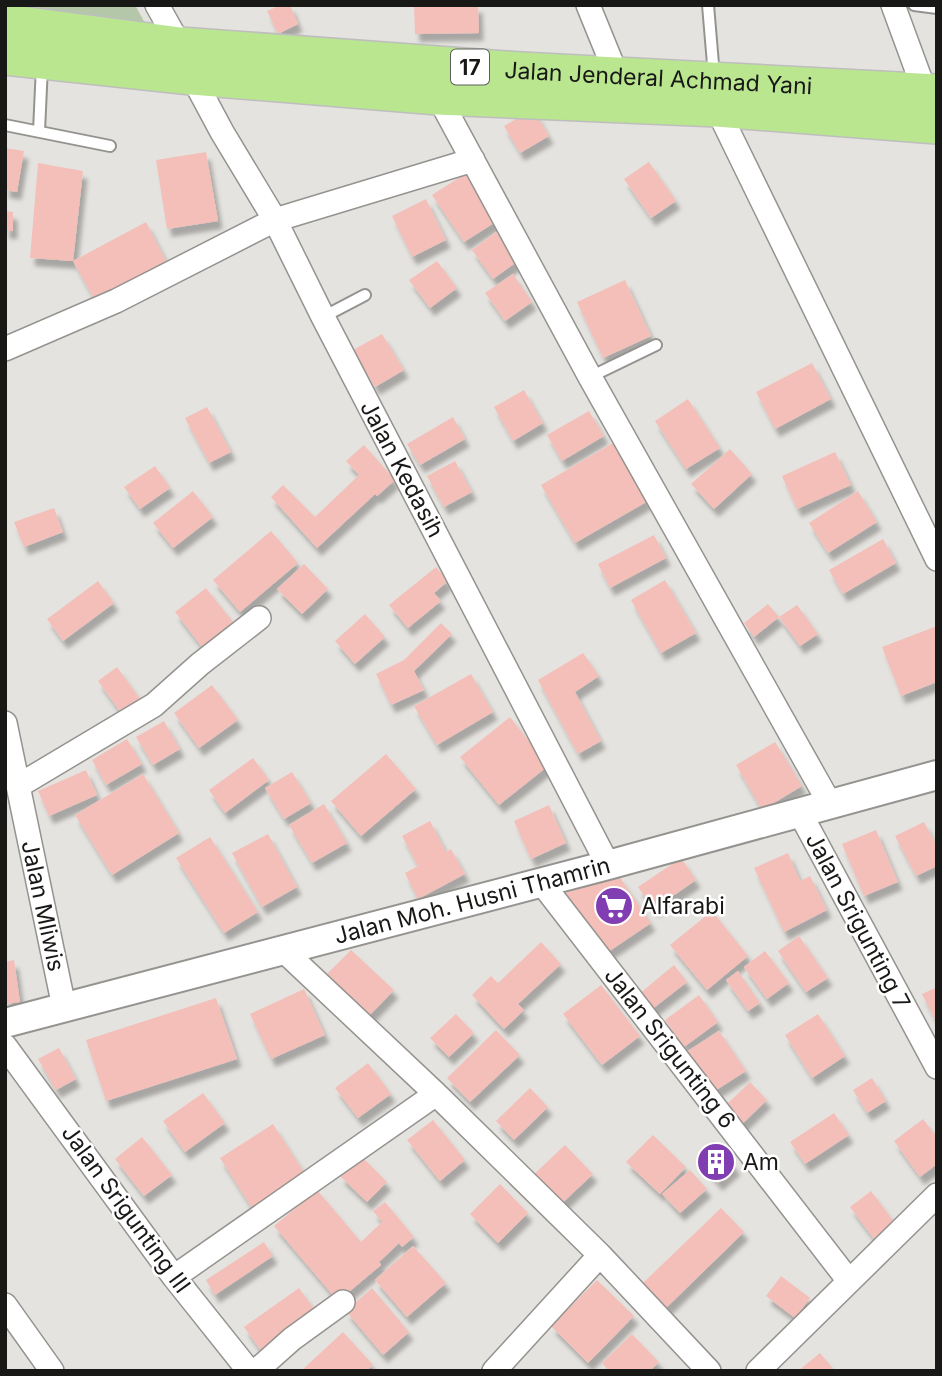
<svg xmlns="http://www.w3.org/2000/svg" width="942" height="1376" font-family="Inter,sans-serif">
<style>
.green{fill:#b4c7a9}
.building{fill:#f4bfb8;filter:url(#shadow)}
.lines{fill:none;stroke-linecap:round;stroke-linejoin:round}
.service-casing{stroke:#959390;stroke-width:14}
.minor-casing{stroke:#959390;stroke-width:26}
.tertiary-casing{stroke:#959390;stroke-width:32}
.trunk-casing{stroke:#bebebe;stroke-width:40}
.service{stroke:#fff;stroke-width:10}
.minor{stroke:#fff;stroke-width:23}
.tertiary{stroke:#fff;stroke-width:28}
.trunk{stroke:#bae690;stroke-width:37}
.labels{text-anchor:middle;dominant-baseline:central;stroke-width:5;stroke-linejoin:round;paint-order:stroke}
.shield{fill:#fff;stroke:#5d5d5c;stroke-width:2}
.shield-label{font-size:21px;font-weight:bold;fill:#181816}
.street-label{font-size:23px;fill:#181816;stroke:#fff}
.poi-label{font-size:23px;fill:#181816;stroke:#fff;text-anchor:start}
</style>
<defs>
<filter id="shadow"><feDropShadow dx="4.5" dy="8" stdDeviation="2" flood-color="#0004"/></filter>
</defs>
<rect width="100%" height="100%" fill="#e5e3df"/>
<!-- green -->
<path class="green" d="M21,5h114l10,18z"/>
<!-- building -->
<path class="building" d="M281,5h9l8,19 -20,10 -11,-23z
M414,5h64l1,28 -64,1z
M533,109l16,27 -29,17 -16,-27z
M5,148l19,3 -7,41 -12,-2z
M206,152l12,69 -51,8 -11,-69z
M649,162l27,39 -25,17 -27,-39z
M38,163l45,8 -10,90 73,-39 20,39 -72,38 -21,-38 -43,-3z
M465,174l32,47 -33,21 -32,-47z
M426,199l20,41 -34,17 -20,-41z
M5,211l8,1v19h-8z
M496,232l22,29 -25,18 -21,-29z
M437,261l20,27 -27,20 -21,-28z
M513,274l19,28 -27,19 -20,-28z
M625,280l26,56 -48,22 -26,-56z
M382,334l22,36 -29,17 -22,-37z
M812,363l19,36 -56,30 -19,-37z
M524,390l19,33 -30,18 -19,-34z
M688,399l32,49 -34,21 -31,-48z
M207,407l24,45 -22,11 -24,-45z
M589,411l15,25 -42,25 -15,-26z
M453,417l12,22 -45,26 -13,-21z
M613,443l35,58 -73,42 -34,-58z
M364,445l31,35 -18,16 -2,-2 -58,54 -46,-51 12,-12 32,32 44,-42 -13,-14z
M730,449l22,25 -38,35 -23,-25z
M835,452l16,33 -54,24 -15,-33z
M455,461l17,31 -28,15 -17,-31z
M155,466l15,22 -30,21 -16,-22z
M193,491l20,26 -40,31 -20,-25z
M858,491l19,31 -49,31 -19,-30z
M54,508l9,24 -39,15 -10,-25z
M271,531l27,32 -58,49 -27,-32z
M654,535l12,23 -56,30 -12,-24z
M883,539l13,24 -53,31 -14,-24z
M304,564l24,25 -26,25 -25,-25z
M436,567l12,14 -14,12 7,8 -33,27 -19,-23z
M665,580l31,53 -35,20 -30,-53z
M98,581l16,22 -51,38 -16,-22z
M206,588l27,34 -31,25 -27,-35z
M768,604l11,13 -25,20 -10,-14z
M797,605l21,29 -18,12 -21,-29z
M365,614l20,23 -30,27 -20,-23z
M441,623l11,11 -38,37 10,19 -33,15 -15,-31 28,-14z
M937,626v56l-36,14 -19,-49z
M583,653l16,23 -24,16 26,49 -23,13 -40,-74z
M117,667l23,32 -19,14 -23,-32z
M471,674l22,38 -56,33 -23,-39z
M212,685l26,35 -39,28 -25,-35z
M510,717l38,49 -49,39 -39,-48z
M164,721l16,28 -27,16 -17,-28z
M127,739l15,25 -36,21 -14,-25z
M775,742l27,44 -40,24 -26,-45z
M386,754l30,35 -55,47 -30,-35z
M253,758l16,22 -44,33 -16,-23z
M86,770l11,25 -48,21 -11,-25z
M292,772l19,31 -27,16 -19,-31z
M143,774l36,59 -67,42 -37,-60z
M324,804l23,39 -35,20 -23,-38z
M549,805l17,38 -35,16 -17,-38z
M430,821l16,31 5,-3 14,25 -47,25 -13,-26 13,-7 -16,-30z
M924,822l13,24v20l-21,10 -21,-40z
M876,830l22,52 -34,14 -22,-52z
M268,834l29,53 -35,20 -30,-54z
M210,837l48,75 -34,21 -48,-75z
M788,853l12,28 10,-5 17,34 -43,22 -30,-64z
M681,858l15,22 -42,29 -16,-22z
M619,876l32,47 -43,29 -45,-58z
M712,911l36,45 -41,34 -37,-45z
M799,936l29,42 -22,14 -28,-41z
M541,942l20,22 -43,40 6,6 -20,19 -32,-34 19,-19 7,7z
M351,950l43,40 -26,27 -43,-41z
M765,951l24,32 -22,16 -23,-32z
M14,960l6,42 -15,2v-42z
M674,965l13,17 -36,28 -12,-16z
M738,971l22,32 -12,8 -22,-31z
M601,985l39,51 -38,29 -39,-51z
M937,987v36l-15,-29z
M304,989l21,46 -54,24 -21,-45z
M699,995l19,27 -34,25 -19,-27z
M216,998l21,61 -131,42 -20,-61z
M456,1014l18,19 -25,24 -19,-19z
M818,1014l27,42 -33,22 -27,-43z
M496,1030l24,25 -50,47 -23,-24z
M719,1031l27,40 -36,23 -27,-40z
M59,1048l17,31 -20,11 -18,-31z
M368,1063l23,31 -33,24 -23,-30z
M872,1078l14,23 -19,12 -14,-23z
M750,1082l17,18 -26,25 -17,-18z
M530,1088l18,19 -34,33 -18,-19z
M203,1093l22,30 -40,29 -22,-31z
M834,1113l15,22 -44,29 -15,-22z
M923,1119l14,18v27l-17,13 -26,-36z
M433,1120l32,40 -25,21 -33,-41z
M273,1124l34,53 -53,34 -34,-53z
M653,1135l33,32 -26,27 -34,-32z
M142,1137l30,38 -28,21 -29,-37z
M714,1141l22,26 -18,16 -22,-26z
M565,1145l28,29 -35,33 -28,-29z
M360,1155l27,27 -20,20 -27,-26z
M690,1170l17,19 -27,24 -18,-19z
M500,1184l28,29 -30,30 -28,-29z
M317,1190l44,52 21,-20 -9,-11 12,-9 29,35 -12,10 -3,-4 -20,19 2,3 -43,36 -64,-75z
M871,1191l24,32 -21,16 -24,-32z
M721,1208l23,24 -78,76 -24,-24z
M264,1242l9,14 -58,39 -9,-15z
M413,1246l33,37 -39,34 -32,-37z
M781,1276l29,22 -15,20 -29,-22z
M597,1280l37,36 -46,47 -37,-37z
M299,1288l18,25 -55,39 -18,-25z
M372,1288l37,44 -26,23 -37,-44z
M343,1332l30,33 -7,6h-65z
M632,1334l27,28 -9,9h-41l-7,-8z
M820,1353l13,16 -2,2h-33z"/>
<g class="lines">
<defs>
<path id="service" d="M708,5l6,71
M914,5l23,3
M5,125l105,21
M39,131l3,-65
M323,317l42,-22
M590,377l66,-32"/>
<path id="minor" d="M157,5l23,41
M588,5l29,71
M893,5l32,87
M192,76l30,56 53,88 48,97 285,548
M436,87l2,9 152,281 240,427
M716,98l1,10 11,23 209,428
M5,349l111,-48 159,-81 198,-60
M5,723l59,284
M18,786l136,-81 46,-41 59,-46
M800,813l137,254
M541,882l308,399
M282,949l154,145 164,161 109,116
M5,1046l169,231 75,94
M174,1277l262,-183
M5,1305l47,66
M256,1371l36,-32 51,-37
M494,1371l106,-116
M758,1371l179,-176"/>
<g id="tertiary">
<path id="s1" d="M5,1023l603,-158 329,-90"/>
</g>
<g id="trunk">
<path id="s2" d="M5,23l175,23 341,25 416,22"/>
<path d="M5,56l187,20 246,20 279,12 220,17"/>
</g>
</defs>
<!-- service casing -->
<use href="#service" class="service-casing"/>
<!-- minor casing -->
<use href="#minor" class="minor-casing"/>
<!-- tertiary casing -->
<use href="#tertiary" class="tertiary-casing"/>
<!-- trunk casing -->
<use href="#trunk" class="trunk-casing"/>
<!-- service -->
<use href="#service" class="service"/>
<!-- minor -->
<use href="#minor" class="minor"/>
<!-- tertiary -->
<use href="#tertiary" class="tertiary"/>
<!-- trunk -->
<use href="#trunk" class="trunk"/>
</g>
<!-- icons -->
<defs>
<symbol id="supermarket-disc" viewBox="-11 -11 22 22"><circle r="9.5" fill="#803eb2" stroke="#fff"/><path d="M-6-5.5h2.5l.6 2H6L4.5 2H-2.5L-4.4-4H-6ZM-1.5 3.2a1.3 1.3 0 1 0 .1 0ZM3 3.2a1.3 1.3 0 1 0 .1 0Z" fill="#fff"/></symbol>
<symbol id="building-disc" viewBox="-11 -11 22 22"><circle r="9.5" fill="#803eb2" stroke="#fff"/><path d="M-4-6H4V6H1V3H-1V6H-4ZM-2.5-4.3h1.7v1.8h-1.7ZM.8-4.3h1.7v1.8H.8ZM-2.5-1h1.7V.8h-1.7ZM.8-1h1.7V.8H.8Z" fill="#fff"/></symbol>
</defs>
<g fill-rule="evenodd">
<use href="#supermarket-disc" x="592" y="884" width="44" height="44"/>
<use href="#building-disc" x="694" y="1140" width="44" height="44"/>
</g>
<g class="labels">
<!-- shield labels -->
<rect class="shield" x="451" y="49.5" width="38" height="35" rx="5"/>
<g class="shield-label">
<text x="470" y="67">17</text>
</g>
<!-- street labels -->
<g class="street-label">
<text stroke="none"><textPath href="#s2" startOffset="656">Jalan Jenderal Achmad Yani</textPath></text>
<text transform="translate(402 469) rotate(62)">Jalan Kedasih</text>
<text stroke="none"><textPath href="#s1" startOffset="483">Jalan Moh. Husni Thamrin</textPath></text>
<text transform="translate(43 906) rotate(78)">Jalan Mliwis</text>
<text transform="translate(858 921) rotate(62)">Jalan Srigunting 7</text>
<text transform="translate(670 1048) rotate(52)">Jalan Srigunting 6</text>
<text transform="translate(126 1209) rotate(54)">Jalan Srigunting III</text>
</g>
<!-- poi labels -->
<g class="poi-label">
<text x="641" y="906">Alfarabi</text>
<text x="743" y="1162">Am</text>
</g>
</g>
<!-- border -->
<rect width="942" height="1376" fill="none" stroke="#181816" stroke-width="14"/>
</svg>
